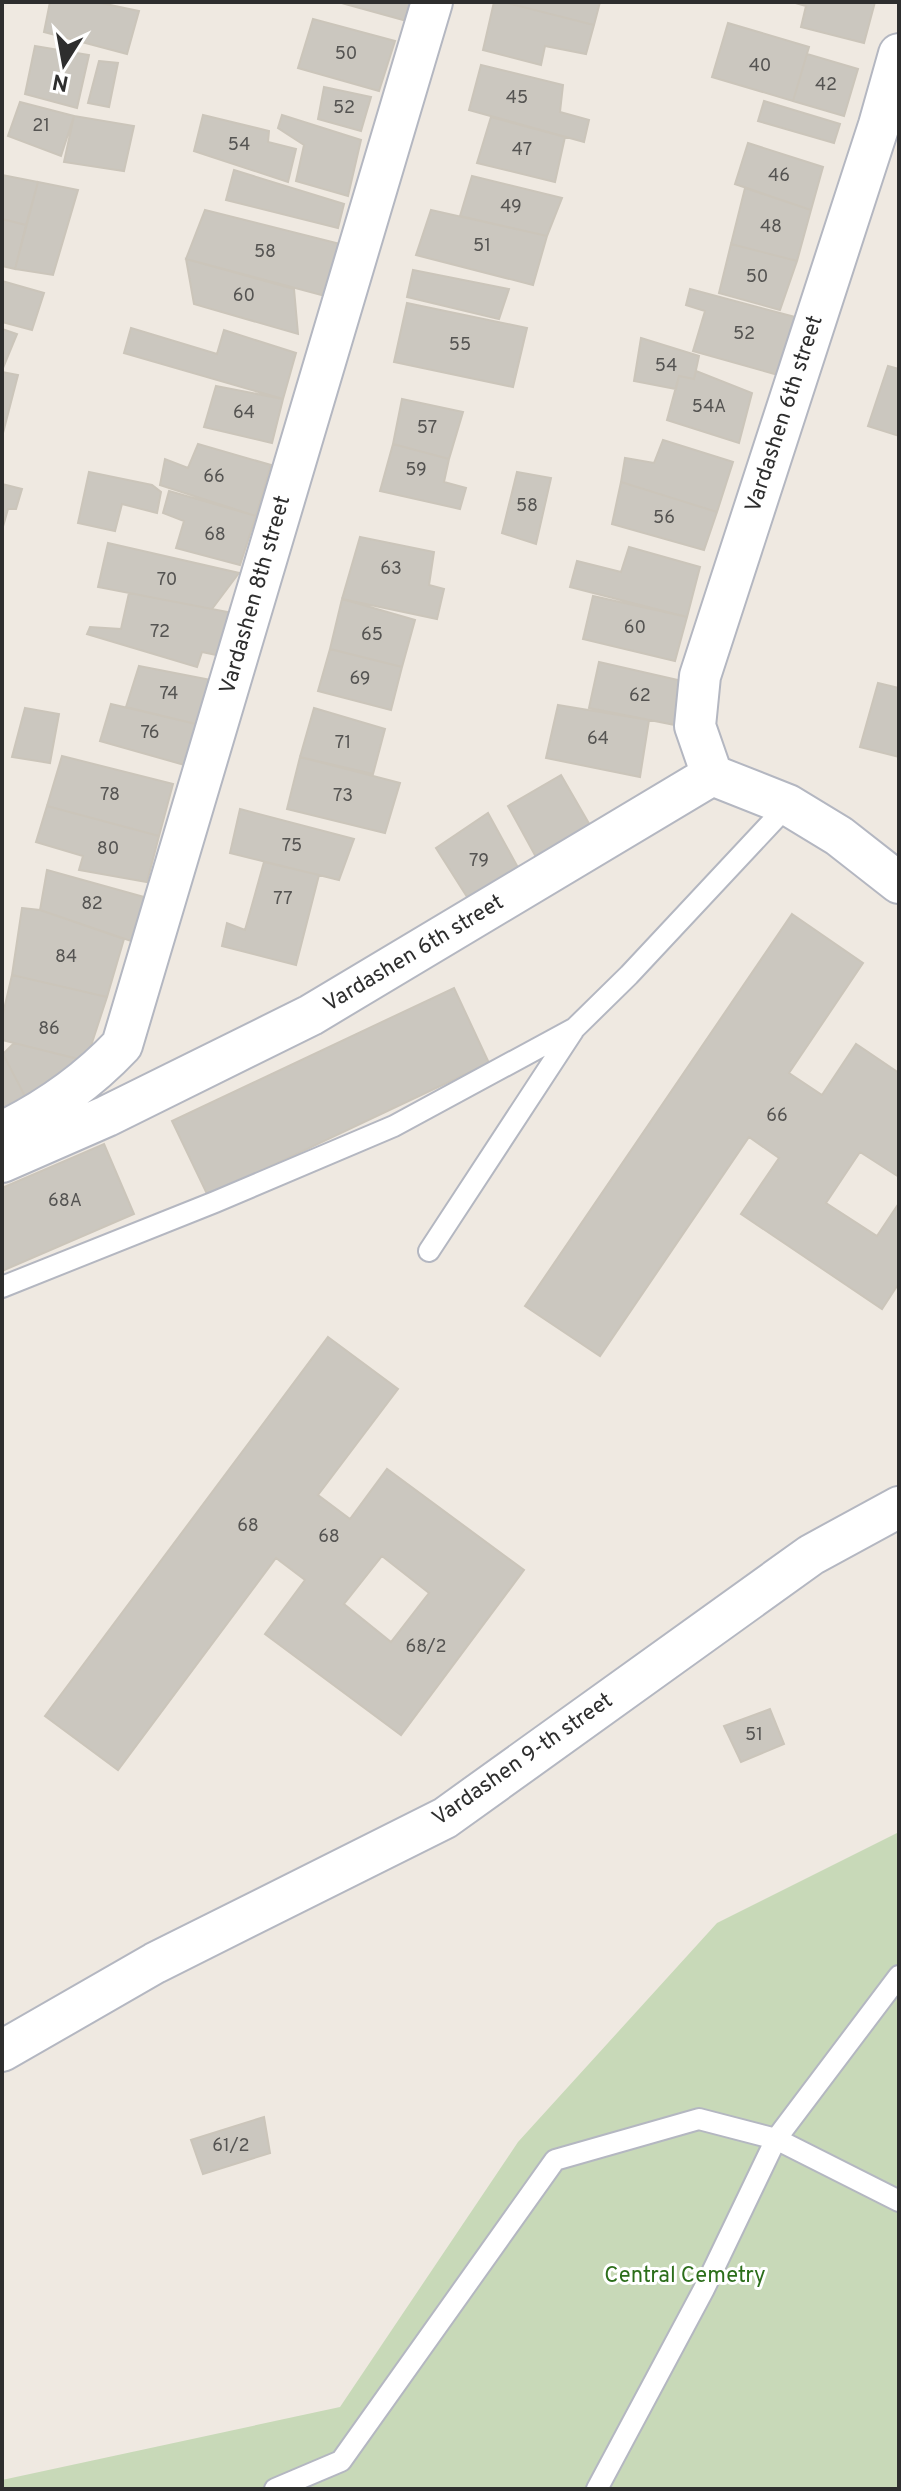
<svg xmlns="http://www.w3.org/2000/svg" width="901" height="2491" font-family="Overpass,sans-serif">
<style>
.cemetery{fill:#c8d9b8}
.building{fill:#cbc7bf;stroke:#cbc5ba;stroke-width:2;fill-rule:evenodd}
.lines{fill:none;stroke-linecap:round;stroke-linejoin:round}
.lane-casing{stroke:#b4b7c1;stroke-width:24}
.street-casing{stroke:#b4b7c1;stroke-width:44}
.lane{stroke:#fff;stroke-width:20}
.street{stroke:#fff;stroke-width:40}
.labels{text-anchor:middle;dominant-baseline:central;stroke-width:6;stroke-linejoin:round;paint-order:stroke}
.number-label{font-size:18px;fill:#555452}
.street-label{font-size:22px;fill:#2e2e2e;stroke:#fff}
.park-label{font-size:22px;fill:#2c6e1b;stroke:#fff}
</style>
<rect width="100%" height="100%" fill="#efe9e1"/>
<!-- cemetery -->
<path class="cemetery" d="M899,1832v657h-897v-9l338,-73 178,-265 199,-219z"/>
<!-- building -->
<path class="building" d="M50,2h46l43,9 -12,43 -83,-22z
M338,2h83l-7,21z
M494,2h9l91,23 -8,29 -41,-8 -4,19 -58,-15z
M503,2h97l-6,23z
M792,2h83l-11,41 -63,-16 5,-21z
M313,19l82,22 -16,50 -81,-23z
M728,23l81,24 -16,54 -81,-24z
M35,46l54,9 -12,53 -52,-14z
M807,54l51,15 -14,47 -51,-15z
M99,61l19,2 -9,44 -21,-4z
M481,65l82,20 -3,27 29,8 -5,22 -115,-32z
M324,87l47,10 -10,34 -43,-12z
M764,101l76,23 -6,19 -76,-22z
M20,102l54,14 -13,40 -53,-20z
M203,115l66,16 -1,11 28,7 -8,33 -94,-31z
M282,115l79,25 -13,56 -52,-15 8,-36 -26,-17z
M74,116l60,10 -10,45 -60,-9z
M491,117l74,20 -10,45 -78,-19z
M748,143l75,24 -12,43 -76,-26z
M234,170l110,34 -6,24 -112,-28z
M2,175l36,7 -12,43 -24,-6z
M472,176l90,22 -15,38 -87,-20z
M38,182l40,8 -25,85 -38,-6z
M745,188l66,22 -14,51 -66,-17z
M205,210l139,35 -15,52 -143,-38z
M431,210l116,26 -14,49 -117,-30z
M2,219l24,6 -11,44 -13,-3z
M731,244l66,17 -17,49 -61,-17z
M186,259l108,30 4,45 -104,-30z
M413,270l96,19 -10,30 -92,-22z
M2,281l42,12 -12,37 -30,-8z
M690,289l105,28 -17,58 -85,-24 12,-40 -19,-6z
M407,303l120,25 -14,59 -119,-25z
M131,328l86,26 7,-24 72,23 -13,46 -159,-46z
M2,329l15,5 -14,34 -1,-1z
M641,338l58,18 -5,23 -15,-3 -3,13 -42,-8z
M888,366l11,3v67l-31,-10z
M696,371l56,22 -13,50 -72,-23 12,-44 15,3z
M2,372l16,3 -15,58 -1,-1z
M216,386l67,13 -11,44 -68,-16z
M402,399l61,13 -14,47 -56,-15z
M663,440l70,22 -16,50 -96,-30 4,-24 29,5z
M198,444l73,21 -15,51 -96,-31 5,-26 23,9z
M393,444l56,15 -5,23 22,6 -6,21 -80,-18z
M89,472l63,13 9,7 -4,21 -35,-9 -7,27 -37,-8z
M517,472l34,6 -15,66 -34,-11z
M621,482l96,30 -13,38 -92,-26z
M2,484l20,5 -6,20h-8l-6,21z
M169,491l87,25 -16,49 -64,-17 8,-27 -21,-8z
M360,537l74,15 -5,33 15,4 -7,30 -95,-20z
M108,543l131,30 -27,36 -114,-22z
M629,547l71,20 -13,50 -117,-30 7,-26 44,11z
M129,593l109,21 -12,43 -24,-5 -5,15 -110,-33 3,-7 31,2z
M593,596l94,21 -12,44 -92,-22z
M342,599l73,21 -13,47 -72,-18z
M330,649l72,18 -11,43 -73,-19z
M599,662l92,21 -11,43 -91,-18z
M139,666l72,14 -11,45 -74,-18z
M878,683l21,5v69l-39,-10z
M111,704l89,21 -12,41 -88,-25z
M558,705l91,15 -9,57 -94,-19z
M25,708l34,6 -9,49 -38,-6z
M314,708l71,21 -12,45 -73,-17z
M62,756l111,28 -14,52 -112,-30z
M300,757l100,26 -15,50 -98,-24z
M561,775l37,64 -56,29 -34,-62z
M47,806l112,30 -12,46 -68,-12 4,-14 -47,-14z
M240,809l114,30 -15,41 -109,-27z
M488,813l33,60 -52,27 -33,-52z
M264,862l55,13 -23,90 -74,-19 5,-23 18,7z
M47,870l97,27 -10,45 -94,-32z
M22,908l18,2 84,29 -17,58 -95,-22z
M792,914l71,49 -74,110 33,22 34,-51 43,29v104l-39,-25 -34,51 51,33 22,-33v80l-17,26 -141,-95 38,-56 -30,-21 -149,219 -75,-50z
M12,975l95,22 -21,64 -84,-21v-22z
M454,988l35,75 -281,133 -36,-75z
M14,1043l72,18 -59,39 -24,-46z
M2,1052l25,48 -25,13z
M104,1144l30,70 -132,57v-83z
M328,1337l70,52 -80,106 32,24 37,-50 137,101 -123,165 -136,-101 40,-54 -29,-22 -158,212 -73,-54zM382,1556l47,37 -38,49 -47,-38z
M770,1709l14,35 -43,18 -17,-36z
M264,2117l6,36 -67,21 -12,-34z"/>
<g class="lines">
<defs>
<path id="lane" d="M429,1251l144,-220
M2,1287l213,-85 179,-76 181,-98 54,-53 159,-170
M275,2489l66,-28 214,-301 144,-41 77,20 123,62
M597,2489l107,-200 72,-150 123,-163"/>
<path id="street" d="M712,775l-17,-49 5,-50 179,-551 20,-71
M2,1132c45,-22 86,-51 120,-87l310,-1043
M2,1162l105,-46 204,-101 401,-240 76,30 51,31 60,47
M2,2051l153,-88 290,-145 366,-263 88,-48"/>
</defs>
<!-- lane casing -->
<use href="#lane" class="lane-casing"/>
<!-- street casing -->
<use href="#street" class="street-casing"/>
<!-- lane -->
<use href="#lane" class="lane"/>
<!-- street -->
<use href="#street" class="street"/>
</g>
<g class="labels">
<!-- number labels -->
<g class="number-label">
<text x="346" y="54">50</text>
<text x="760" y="66">40</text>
<text x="826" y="85">42</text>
<text x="517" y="98">45</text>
<text x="344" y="108">52</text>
<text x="41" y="126">21</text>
<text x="239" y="145">54</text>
<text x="522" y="150">47</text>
<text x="779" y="176">46</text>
<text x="511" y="207">49</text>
<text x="771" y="227">48</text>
<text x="482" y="246">51</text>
<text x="265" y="252">58</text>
<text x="757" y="277">50</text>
<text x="244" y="296">60</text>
<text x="744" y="334">52</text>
<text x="460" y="345">55</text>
<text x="666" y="366">54</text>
<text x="709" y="407">54A</text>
<text x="244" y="413">64</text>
<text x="427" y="428">57</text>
<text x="416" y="470">59</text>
<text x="214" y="477">66</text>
<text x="527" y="506">58</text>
<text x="664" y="518">56</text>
<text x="215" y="535">68</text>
<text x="391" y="569">63</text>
<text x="167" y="580">70</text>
<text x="635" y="628">60</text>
<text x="160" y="632">72</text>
<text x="372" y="635">65</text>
<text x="360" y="679">69</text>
<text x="169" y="694">74</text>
<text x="640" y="696">62</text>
<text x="150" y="733">76</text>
<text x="598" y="739">64</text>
<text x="343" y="743">71</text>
<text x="110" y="795">78</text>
<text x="343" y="796">73</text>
<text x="292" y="846">75</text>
<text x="108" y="849">80</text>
<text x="479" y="861">79</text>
<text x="283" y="899">77</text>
<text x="92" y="904">82</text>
<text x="66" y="957">84</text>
<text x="49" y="1029">86</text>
<text x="777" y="1116">66</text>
<text x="65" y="1201">68А</text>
<text x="248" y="1526">68</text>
<text x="329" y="1537">68</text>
<text x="426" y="1647">68/2</text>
<text x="754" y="1735">51</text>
<text x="231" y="2146">61/2</text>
</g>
<!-- street labels -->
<g class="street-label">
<text transform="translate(785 414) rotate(-72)">Vardashen 6th street</text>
<text transform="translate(256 595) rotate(-74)">Vardashen 8th street</text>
<text transform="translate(414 954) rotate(-31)">Vardashen 6th street</text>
<text transform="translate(523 1760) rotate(-35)">Vardashen 9-th street</text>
</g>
<!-- park labels -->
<g class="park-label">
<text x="685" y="2276">Central Cemetry</text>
</g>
</g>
<!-- border -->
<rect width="901" height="2491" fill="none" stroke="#2e2e2e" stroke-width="8"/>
<!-- north arrow -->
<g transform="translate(64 64) rotate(191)" stroke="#ffffff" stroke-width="6" paint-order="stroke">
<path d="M0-6L14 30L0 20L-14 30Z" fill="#2e2e2e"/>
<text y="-12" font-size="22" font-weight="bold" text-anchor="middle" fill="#2e2e2e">N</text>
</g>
</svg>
